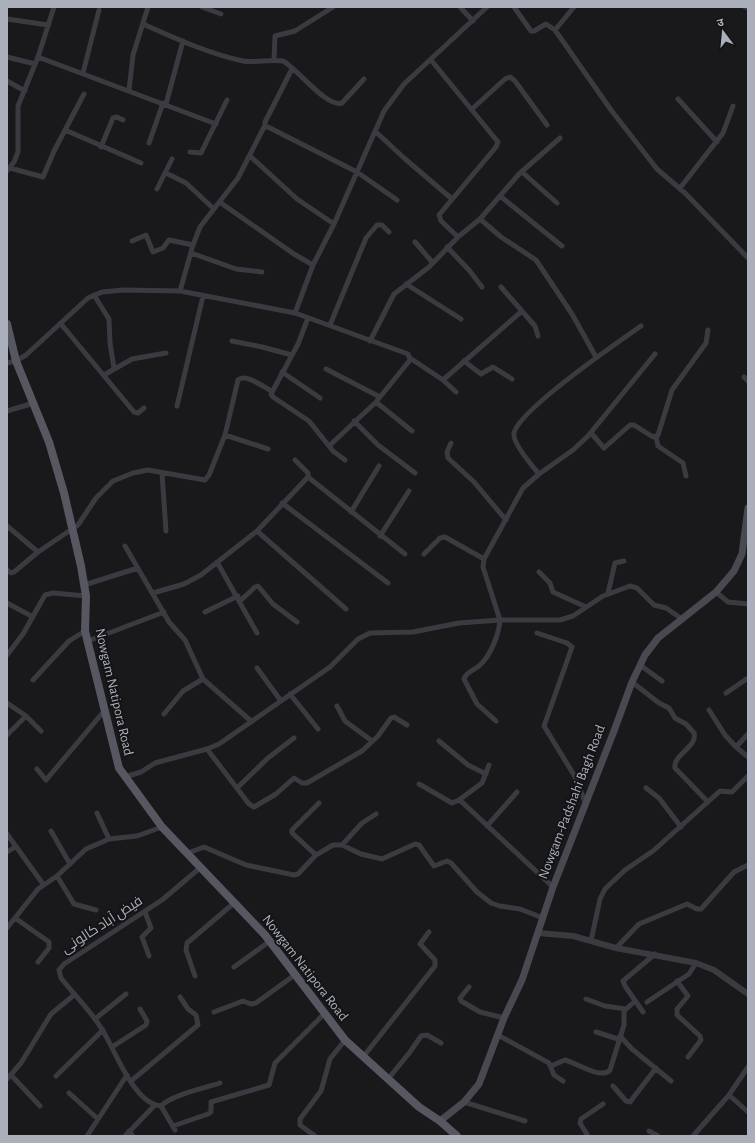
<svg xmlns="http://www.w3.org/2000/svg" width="755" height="1143" font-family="'Alegreya Sans',Cairo,'Noto Sans Devanagari',sans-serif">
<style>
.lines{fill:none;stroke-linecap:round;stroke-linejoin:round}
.minor{stroke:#3a3a41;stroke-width:5}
.tertiary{stroke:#3a3a41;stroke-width:6}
.secondary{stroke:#484951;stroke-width:7}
.primary{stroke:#565760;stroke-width:8}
.labels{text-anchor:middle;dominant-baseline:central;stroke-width:4;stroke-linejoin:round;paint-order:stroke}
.street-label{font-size:14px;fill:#abafbb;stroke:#141416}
</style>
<rect width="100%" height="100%" fill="#19191b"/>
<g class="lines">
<!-- minor -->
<path class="minor" d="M202,7l19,7
M460,7l13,14
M514,7l17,24h3l12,-7 9,6 56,80 46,59 28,24 63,65
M745,7l3,1
M7,19l41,6
M143,24c32,14 66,30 100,37 13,2 27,-2 40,0 14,7 43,47 59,42l22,-24
M555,30l19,-23
M7,57l28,7
M38,57l178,67
M274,60l1,-24 20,-5 38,-24
M431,60l67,82 -2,5 -57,68 2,6 17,16
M83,73l16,-63
M7,81l18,10
M129,90l4,-35 15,-48
M678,99l39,43
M166,104l17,-63
M472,109l33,-30 5,-2 5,4 32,44
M265,127v-5l27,-53
M65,130l76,33
M376,132l28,26 48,41
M149,143l14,-40
M101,147l12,-29 4,-1 6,3
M190,152l11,1 26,-53
M250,156l47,43 37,25
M10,168l33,9 11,-26 30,-57
M7,171l7,-9 4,-10v-46l20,-49 16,-50
M522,172l35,31
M166,173l20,10 28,26
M680,188l43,-55 10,-27
M157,189l15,-30
M500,196l62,50
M221,203l73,51 19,11
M480,219l21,18 35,23 36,54 24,43
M132,241l14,-6 7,17 10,-4 6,-8 24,5
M415,242l18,21
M447,247l22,23 13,17
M191,253l45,16 26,3
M406,284l55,35
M501,287l34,39 3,10
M180,291l13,-46 7,-18 38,-49 26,-51h4l89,45 40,28
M94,295l15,24 1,24 4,25
M295,313l18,-48 21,-41 50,-113 20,-27 83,-77
M308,318l-10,26 -27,50 2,3 36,24 24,30 12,9
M61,324l73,88 4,1 6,-5
M330,325l36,-87 11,-13h5l7,7
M232,341l30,6 30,8
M370,341l24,-47 35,-27 29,-30 22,-18 39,-45 41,-36
M410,358l33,22 13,12
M464,361l17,13 12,-7 19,12
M7,363l9,-2 10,-6 62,-57 14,-6 21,-2 57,1 115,22 113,41 2,6 -34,42 -47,44
M326,369l54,28
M282,372l38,26
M104,375l28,-16 34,-6
M744,377l4,4
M443,380l79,-69
M376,402l36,29
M177,406l26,-110
M7,411l27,-8
M354,421l24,24 37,28
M591,433l13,15 26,-23h4l19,12 5,-2 14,-45 34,-47 2,-13
M225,435l43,14
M656,436l2,10 25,17 3,13
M451,443l-4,9 1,6 26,24 32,38
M162,473l4,58
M539,474c-6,-7 -27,-32 -25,-41 5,-23 104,-91 127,-107
M308,477l97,77
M282,503l106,80
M351,512l28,-46
M7,526l31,26
M257,531l89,78
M380,536l29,-45
M125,546l44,76 16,18 18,39 48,42
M424,554l16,-16 5,-1 39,22
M217,562l40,71
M7,570l4,3 3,-1 24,-20 40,-27 18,-27 17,-17 20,-8 15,-3 57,10 4,-5 16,-40 13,-55c8,-7 25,7 34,11
M539,572l11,11 3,9 33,15
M84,585l54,-17
M716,592l12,10 20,2
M153,593l31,-9 17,-9 56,-44 51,-54v-4l-13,-13
M608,593l7,-30 9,-2
M240,601l15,-14 3,-1 15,18 24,18
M7,603l26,14
M205,612l33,-16
M537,633l30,10 5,4 -28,79 30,49 12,29
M88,641l76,-29
M7,655l16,-21 22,-39 8,-2 33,3
M640,665l22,16
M257,668l24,33
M33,680l36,-39 16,-10
M632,682l27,21 10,5 6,10 11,6 8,9c4,14 -21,21 -19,35l33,34
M726,693l22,-15
M290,694l28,35
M7,703l19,13 15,15
M337,706l8,15 27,20
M709,710l16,25 11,12
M164,714l19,-23 20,-12
M496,721l-19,-17 -13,-25c2,-7 11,-9 16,-14 11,-10 19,-31 20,-45l-17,-53 1,-8 39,-71 16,-14 34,-24 15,-14 67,-82
M748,734l-12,13 12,10
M7,735l19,-19
M439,741l29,24 18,9
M207,749l42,55 5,3 22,-13 18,-16 8,5h5l55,-32 16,-15 13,-18 3,-1 13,8
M37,769l9,11 59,-70
M125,777l16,-5 14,-9 52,-14 12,-5 111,-77 28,-28 12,-6 43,-1 46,-9 41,-3h60l13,-4 30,-20 27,-10 7,2 17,17 12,3 16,11
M419,784l33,19 7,-3 4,3 90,84
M237,788l31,-30 26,-20
M646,788l13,10 22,29
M459,800l23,-17 7,-18
M97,813l12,26
M487,826l30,-34
M51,831l19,33
M7,834l36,50
M342,845l20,-22 14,-9
M7,852l8,-5
M188,853l16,-6 42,18 48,10 4,-1 18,-19 17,-10h9l19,9 21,5 33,-15 4,1 15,21 13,-5 4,2 26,29 14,11 9,3 20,3 23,9
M316,855l-24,-22v-3l27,-27
M57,876l17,28 22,6
M145,912l6,16 -9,9 7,19
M15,918l34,24v6l-11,14
M7,928l31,-39 19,-13 29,-27 23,-10 28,-3 25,-9
M591,941l9,-42 5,-10 20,-19 28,-19 67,-60 12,1 16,-16
M616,948l23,-24 48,-20 10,5h4l33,-37 14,-7
M234,967l36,-26
M195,976l-9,-26 1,-7 47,-40
M677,981l11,15 -11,13v6l23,21 1,4 -13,17
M469,987l-9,11 1,3 19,11 24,6
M586,999l19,7 21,3
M647,1002l42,-28 7,-11
M214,1012l29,-11 8,3 5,-1 40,-29
M643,1012l-18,-26 -2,-5 32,-27
M95,1019l31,-25
M596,1032l22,7
M498,1035l51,28 5,12 9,6
M620,1036l12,13 39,32
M112,1047l34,-22 1,-4 -7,-12
M363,1057l72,-91v-6l-15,-16 9,-12
M551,1066l14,-6c12,3 36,20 45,10l14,-45v-14l11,-10
M11,1075l29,31
M56,1076l47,-46
M7,1079l14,-16 30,-49 23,-19
M388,1079l22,-27 11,-16 6,-1 14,8
M131,1081l67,-56 -2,-10 -8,-6 -8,-12
M613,1086l13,15 4,1 26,-34
M69,1093l29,26
M729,1095l19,17
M464,1102l61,19
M161,1106c-27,-2 -45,-54 -58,-75 -11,-19 -28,-35 -42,-53l-2,-8 5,-6 98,-64 39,-33
M161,1106c10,-11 44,-18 59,-23
M161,1106l14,24
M173,1126l35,-12 3,-2v-10l58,-17 6,-22 49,-49
M129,1131l4,5
M649,1131l9,5
M87,1136l40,-61
M125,1136l30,-31
M315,1136l-15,-11v-6l21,-28 9,-32 15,-19
M588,1136l-8,-13 1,-4 22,-15
M693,1136l36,-41 19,-28"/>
<!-- tertiary -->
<path class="tertiary" d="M538,933l35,3 43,12 80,15 18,7 34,24"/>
<!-- secondary -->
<path class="secondary" d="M440,1121l24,-19 15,-18 25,-66 18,-38 31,-93 61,-156 18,-49 13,-27 13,-17 58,-46 18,-21 8,-17 6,-46"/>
<!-- primary -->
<path class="primary" d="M7,324l9,37 33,81 15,51 17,73 5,30 -1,35 34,137 43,59 103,108 80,105 74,67 21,14 17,15"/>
</g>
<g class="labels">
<!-- street labels -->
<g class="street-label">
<text transform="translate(114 692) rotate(77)">Nowgam Natipora Road</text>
<text transform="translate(572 802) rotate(-69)">Nowgam-Padshahi Bagh Road</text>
<text transform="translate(102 925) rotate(-33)">فیض آباد کالونی</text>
<text transform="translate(305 968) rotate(52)">Nowgam Natipora Road</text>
</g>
</g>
<!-- border -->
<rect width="755" height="1143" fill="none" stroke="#abafbb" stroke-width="16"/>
<!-- north arrow -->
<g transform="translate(723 32) rotate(344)" stroke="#141416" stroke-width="3" paint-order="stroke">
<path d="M0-3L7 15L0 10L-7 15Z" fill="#abafbb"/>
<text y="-6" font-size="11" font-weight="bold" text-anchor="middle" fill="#abafbb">उ</text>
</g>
</svg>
